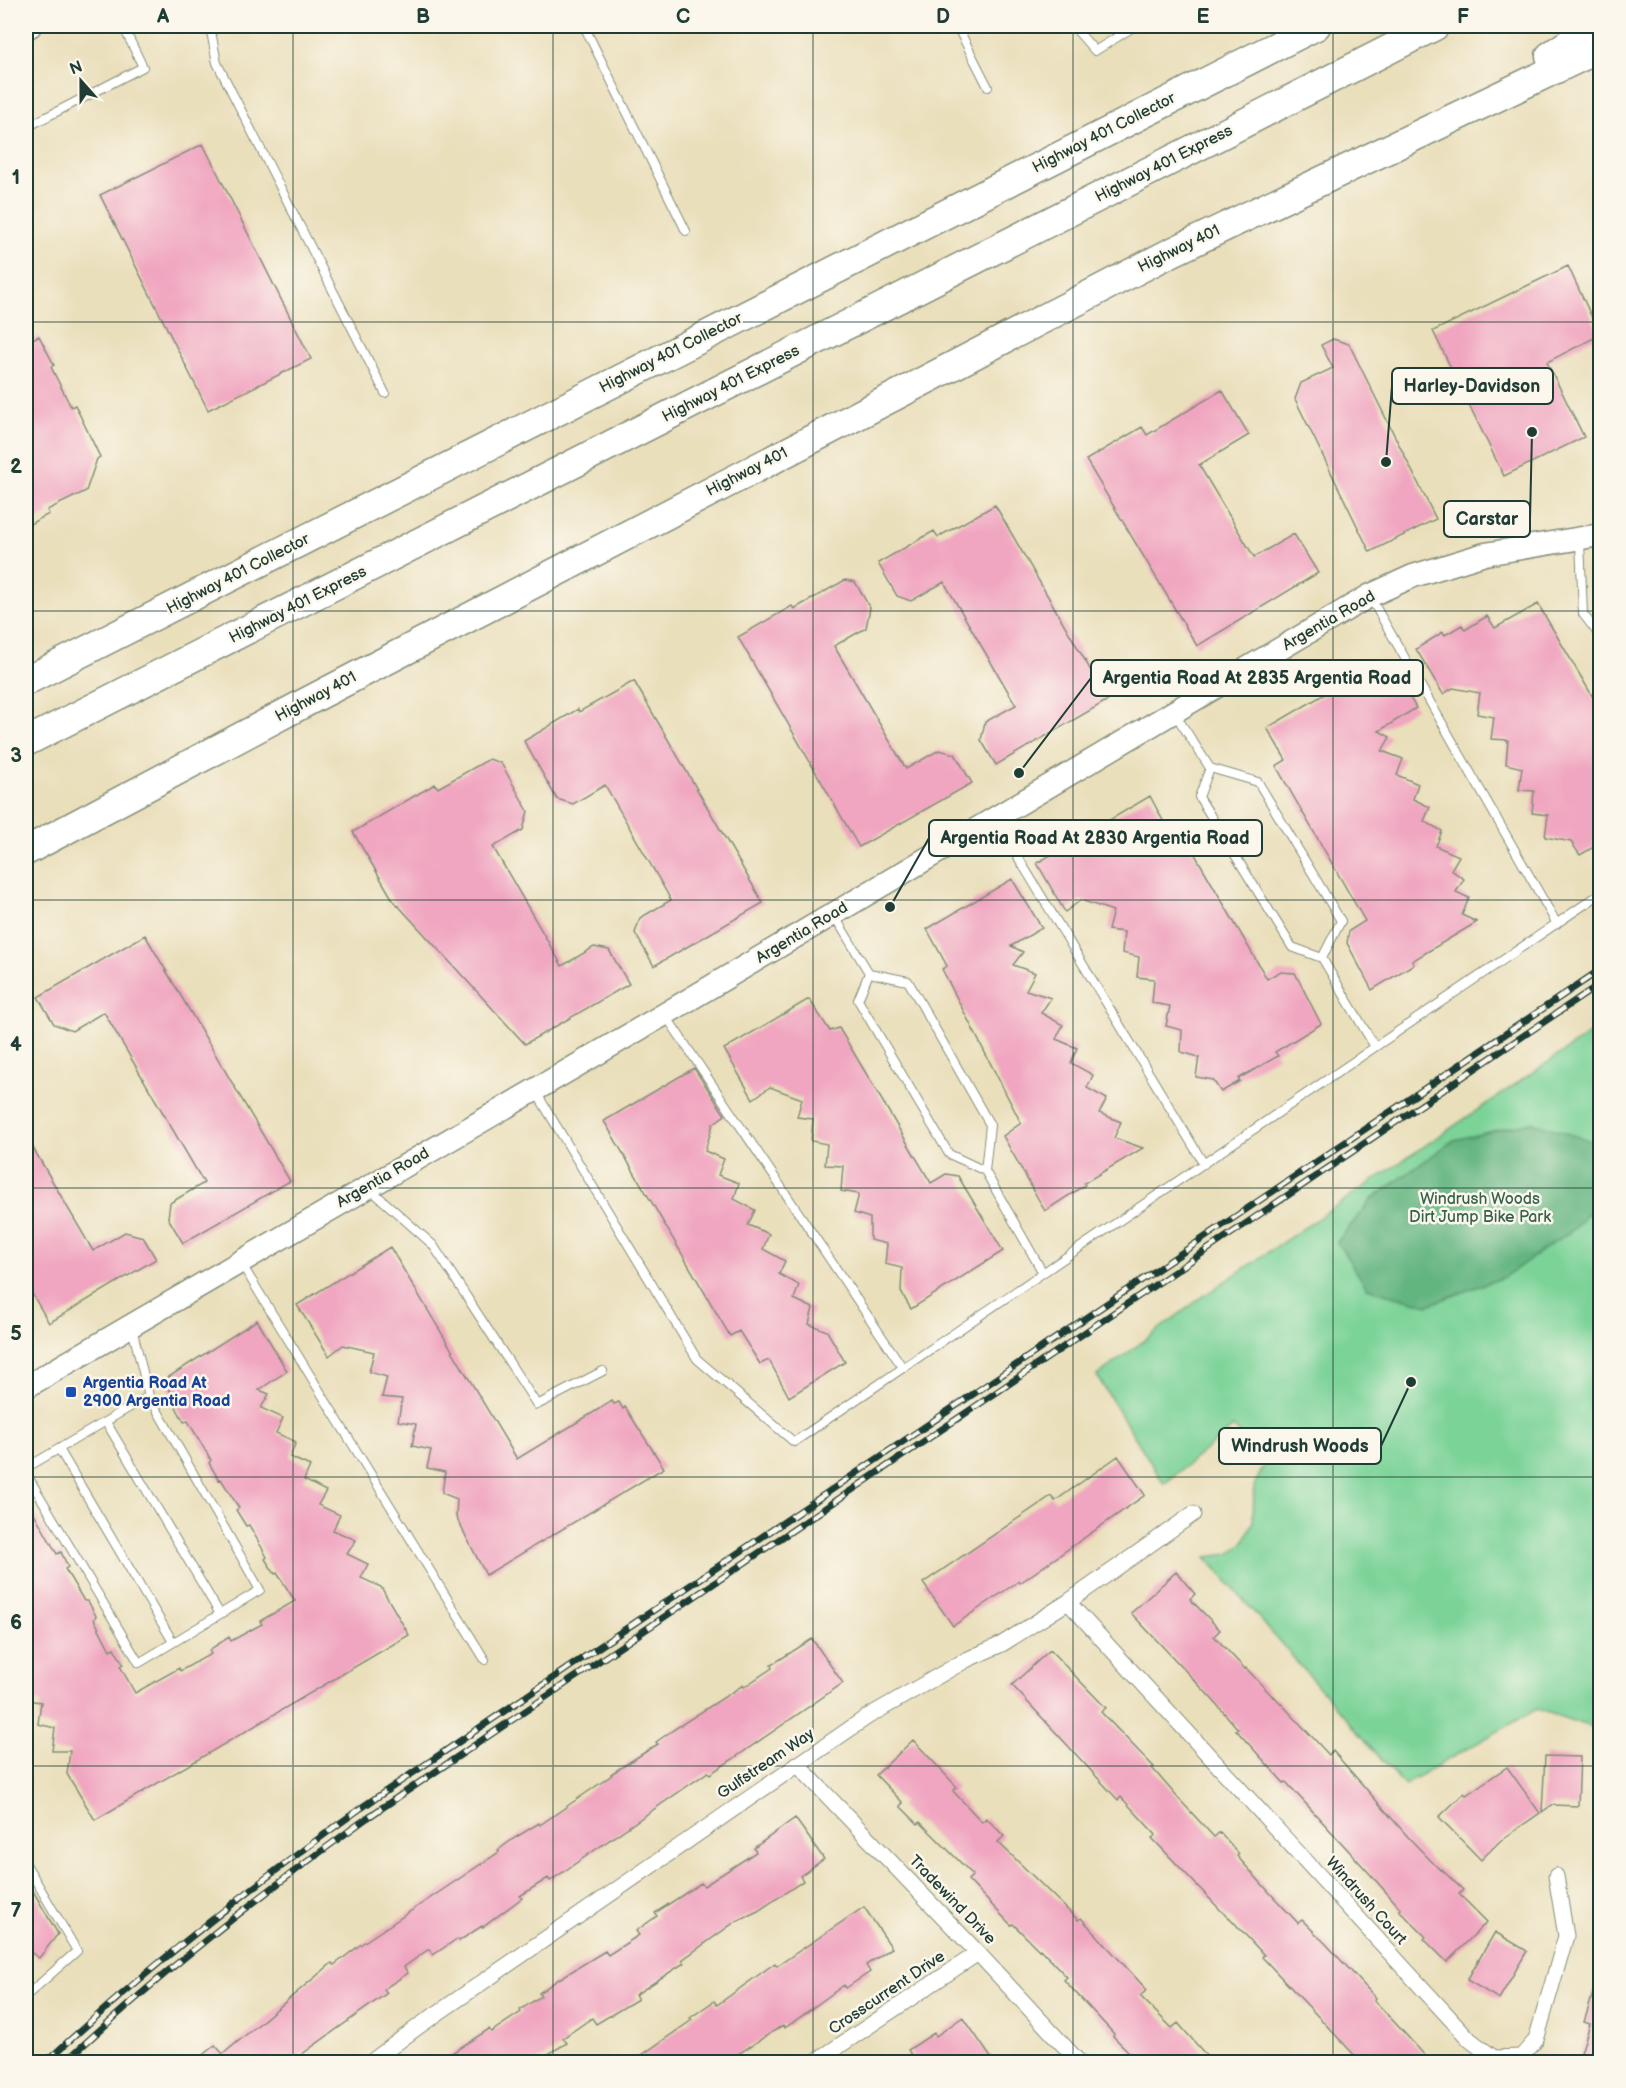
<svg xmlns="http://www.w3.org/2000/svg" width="1626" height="2088" font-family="'Balsamiq Sans',sans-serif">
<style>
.green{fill:#7bd398;stroke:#4d8866;stroke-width:1.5}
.forest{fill:#64b580;stroke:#42795a;stroke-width:1.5}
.building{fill:#f0a5c0}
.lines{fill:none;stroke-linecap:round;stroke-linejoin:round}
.lane-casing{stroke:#848e78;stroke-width:10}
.street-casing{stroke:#848e78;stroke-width:17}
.secondary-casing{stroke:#848e78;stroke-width:25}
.highway-casing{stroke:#848e78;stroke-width:31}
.lane{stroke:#fff;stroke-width:8}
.street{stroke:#fff;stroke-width:15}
.secondary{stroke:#fff;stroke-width:22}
.highway{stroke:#fff;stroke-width:28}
.rail-casing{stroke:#1f3d34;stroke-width:7}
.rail{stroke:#fbf7ec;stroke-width:4.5;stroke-dasharray:14;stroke-linecap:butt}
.grid{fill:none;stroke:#1f3d34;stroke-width:1.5;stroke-opacity:0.55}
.transit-dot{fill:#1a4fb4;stroke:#fbf7ec;stroke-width:2}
.labels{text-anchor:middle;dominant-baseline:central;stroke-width:5;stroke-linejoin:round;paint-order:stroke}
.street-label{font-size:16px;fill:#1f3d34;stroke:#fbf7ec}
.park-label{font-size:16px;fill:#36624d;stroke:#fbf7ec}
.transit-label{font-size:16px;font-weight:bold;fill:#164399;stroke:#fbf7ec;text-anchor:start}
.leader{fill:none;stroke:#1f3d34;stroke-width:2}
.callout-dot{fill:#1f3d34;stroke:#fbf7ec;stroke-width:2}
.callout{fill:#fbf7ec;stroke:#1f3d34;stroke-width:2}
.callout-label{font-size:18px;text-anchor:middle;font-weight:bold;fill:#1f3d34}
.neatline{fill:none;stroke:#1f3d34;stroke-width:2}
.grid-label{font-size:20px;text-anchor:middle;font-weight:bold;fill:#1f3d34}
</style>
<rect width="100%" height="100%" fill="#fbf7ec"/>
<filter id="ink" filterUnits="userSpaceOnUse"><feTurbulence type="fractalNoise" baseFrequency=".0167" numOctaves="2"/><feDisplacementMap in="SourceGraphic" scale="12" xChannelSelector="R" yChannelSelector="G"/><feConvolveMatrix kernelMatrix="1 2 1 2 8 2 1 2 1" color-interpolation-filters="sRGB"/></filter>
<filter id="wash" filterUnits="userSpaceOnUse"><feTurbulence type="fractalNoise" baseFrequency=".008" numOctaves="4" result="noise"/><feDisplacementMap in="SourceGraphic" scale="24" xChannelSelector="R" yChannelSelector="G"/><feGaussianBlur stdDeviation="1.35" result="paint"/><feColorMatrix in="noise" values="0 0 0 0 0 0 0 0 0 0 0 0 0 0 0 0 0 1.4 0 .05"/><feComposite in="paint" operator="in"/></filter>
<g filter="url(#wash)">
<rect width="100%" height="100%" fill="#eadfbb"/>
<!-- green -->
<path class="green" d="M1600,1027v703l-63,-21 -123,70 -9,7 -199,-229 23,-3 14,-11 10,-21 1,-36 13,-27 -34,-32 -69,57 -67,-108 105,-79z"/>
<!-- forest -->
<path class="forest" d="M1532,1122l68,22v56l-26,29 -70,48 -76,28 -61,-17 -30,-46 35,-43 82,-59z"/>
<g id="blocks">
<!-- building -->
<path class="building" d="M203,144l108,215 -103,51 -108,-215z
M1568,266l32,69 -53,27 37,75 -80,39 -71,-145z
M39,336l15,29 -3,2 20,40 4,-2 25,52 -3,2 -11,32 -39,19 2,4 -23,12v-184z
M1333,339l16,5 87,175 -66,33 -75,-153 6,-16 32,-15 -12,-23z
M1222,390l27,45 -50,30 55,92 40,-23 24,39 -121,73 -111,-186 56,-33 5,8z
M995,505l113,195 -112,65 -15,-25 4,-18 31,-17 -72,-123 -33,19 -14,-5 -19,-33 56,-32 4,6z
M845,580l10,2 15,26 -4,20 -32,18 72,123 33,-19 16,4 17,29 -113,64 -121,-210 54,-31 2,3z
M1538,604l62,105v131l-7,4 1,3 -14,8 -9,-13 -26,-5 3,-22 -16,-2 2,-22 -15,-1 3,-22 -16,-4 2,-24 -17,-1 3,-22 -17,-3 3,-21 -27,-5 -10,6 -27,-45 27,-17 2,3 17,-10 3,5 22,-14 8,12z
M1374,665l4,5 13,-5 25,43 -37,23 11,6 -8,14 21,8 -6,16 21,9 -5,15 17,8 -6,14 18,10 -6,15 23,10 -8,14 13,9 -8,13 13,6 -7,17 15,7 -65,39 2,3 -42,26 -25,-47 2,-12 16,-10 -89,-155 10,-6 -19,-32z
M634,681l129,222 -109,63 -19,-33 5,-15 31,-18 -66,-115 -32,19 -16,-5 -33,-58 54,-32 1,3z
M489,759l12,4 27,48 -5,19 -30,17 69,119 32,-19 15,3 20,34 -104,60 -132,-144 -40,-68 82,-48 3,4z
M1150,796l18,34 10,-5 89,154 12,-7 16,1 26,51 -46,28 3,4 -40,23 2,2 -19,11 -8,-12 -17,-3 3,-20 -18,-5 1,-22 -16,-4 4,-20 -18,-3 2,-24 -17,-2 2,-20 -17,-4 2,-21 -16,-2 5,-19 -32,-11 -16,12 -28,-49z
M1012,879l30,49 -31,18 12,6 -10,13 22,8 -9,17 25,8 -10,15 22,12 -7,14 21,9 -6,15 22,12 -6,13 20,11 -8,14 22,9 -7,16 29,10 -59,35 1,2 -40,26 -42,-75 18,-13 -79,-154 5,-3 -20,-37z
M145,935l145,246 -107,62 -15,-25 2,-15 34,-20 -100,-171 -32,19 -18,-7 -16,-27z
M809,999l21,32 9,-3 92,155 15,-9 12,2 45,75 -92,58 -10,-17 1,-24 -17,-4 2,-20 -17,-4v-22l-16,-5 5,-19 -18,-3 2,-25 -18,-1 2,-21 -16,-3 2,-22 -16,-2 5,-18 -32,-12 -17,12 -29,-50z
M694,1068l31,47 -12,9 -8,27 19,8 -6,16 21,8 -5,16 21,11 -7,15 21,9 -6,15 22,12 -6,13 20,11 -5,14 19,9 -4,16 18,7 18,31 -56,35 -20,-37 -9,4 -21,-33 -9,5 -126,-215z
M26,1136l67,115 32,-19 18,5 13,22 -107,64 -23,-40z
M390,1247l127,212 95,-58 2,3 5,-2 4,7 2,-2 39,61 -178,107 -30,-58 1,-18 -15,-6 3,-21 -18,-4 4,-18 -19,-4 4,-22 -18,-3 4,-22 -20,-2 5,-20 -18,-5 5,-20 -31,-7 -14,11 -32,-51z
M257,1320l30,51 -28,19 10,4 -8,14 22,10 -7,15 20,9 -6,15 20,9 -6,14 22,11 -8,14 22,10 -7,15 23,10 -9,14 21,10 -7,14 20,9 28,48 -314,185 -28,-46 3,-23h-18l3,-23 -17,-4 3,-22 -15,-2v-201l31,55 4,-2 7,15 -3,2 19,32h4l8,15 -2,3 16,31 4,-2 9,16 -3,2 15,27 44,-25 1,3 31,-17 -2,-4 20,-13 2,4 31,-17 -2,-3 35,-20 -18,-28 -2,1 -10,-15 2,-2 -18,-32 -3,1 -10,-16 3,-2 -18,-29 -2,1 -10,-17 2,-3 -23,-39 -4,1 -8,-15 2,-2 -14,-25z
M1118,1456l27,39 -125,88 -1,-2 -66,45 -30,-43 128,-87 4,5z
M1176,1572l19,22 -5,5 30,31 -6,6 31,33 1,-1 27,29 1,-1 55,59 4,-4 76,87 31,32 1,-1 22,21 -4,4 28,28 -40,40 -23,-23 2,-2 -27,-27 2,-1 -31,-35 -84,-92 -2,1 -48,-53 2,-1 -26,-30 -81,-86z
M812,1639l31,44 -110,76 -23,15 -2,-2 -158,109 -2,-3 -28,18 2,2 -39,29 -1,-1 -23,15 -2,-2 -24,16 -4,-6 -25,18 4,6 -24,16 3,4 -96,69h-97l21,-17 8,9 109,-91 2,2 26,-20 139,-93 -1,-2 15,-11 26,-16 1,2 72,-50 -1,-1 47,-30 -2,-2 17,-12 70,-45 1,2 28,-19 -1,-3z
M1050,1650l56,58 -5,4 53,55 -2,1 27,31 35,38 6,-5 19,22 -2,2 32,36 29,31 4,-3 24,24 50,54 -2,2 57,62h-70l-99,-105 2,-2 -35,-38 -1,1 -76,-80 4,-3 -35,-38 -3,3 -106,-115z
M913,1740l44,47 -4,4 29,31 4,-4 18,18 -6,6 80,78 3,-2 66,72 -7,6 32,32 6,-5 34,39h-73l-26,-26 1,-2 -50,-54 3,-3 -27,-28 -1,1 -26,-26 -2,1 -43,-45 5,-5 -53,-53 -2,2 -18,-18 3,-3 -27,-28z
M1545,1756l35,1 -2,49 -26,-1 -10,7z
M1507,1767l33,46 -40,28 -19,19 -42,-43 25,-24 2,2z
M795,1818l29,41 -24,17 3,5 -45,30 -23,11 -53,38 2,3 -49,32 3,4 -42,25 -4,-6 -29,20 4,5 -32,19h-97l51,-33 2,3 30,-20 -1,-2 21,-14 -2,-3 20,-14 46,-28 3,4 31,-20 -3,-4 21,-15 -2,-3 46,-30 3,3 52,-34 -2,-4z
M26,1879l32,55 -19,24 -13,-9z
M864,1907l28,41 -26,17 4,7 -24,16 -2,-3 -59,43 -2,-3 -57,37h-94l60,-42 -2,-2 24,-17 3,4 58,-42 2,3z
M1495,1932l32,19 -28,48 -32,-19z
M1597,1981h3v81l-20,-6 10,-32 -6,-2z
M963,2017l31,45h-78l-8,-12 26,-17 2,3z"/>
</g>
</g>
<g filter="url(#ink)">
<use href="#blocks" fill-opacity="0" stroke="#848e78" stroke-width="1.5"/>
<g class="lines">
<defs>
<path id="lane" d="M210,26l7,37 168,330
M584,26l102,205
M957,26l31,61
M1073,26l22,25 40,-25
M26,124l1,3 116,-60 -20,-41
M1580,541l3,73 17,22
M1370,597l187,327
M1175,714l35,54 -11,29 93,150 30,11 53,89
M1210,768l48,14 83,139 -19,37
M996,821l208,343
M835,917l34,56 -11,27 91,154 36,17 58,102
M869,973l39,8 82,144 -5,46
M666,1016l237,352
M536,1092l161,267 97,83 806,-548
M370,1189l63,56 104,160 66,-34
M241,1263l244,397
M106,1422l114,192
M59,1449l114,193
M26,1468l123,-72
M26,1473l113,190 121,-73 -111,-194 -17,-68
M26,1864l51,87 -51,45"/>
<path id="street" d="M1068,1602l402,438 24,18 27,-1 15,-17 30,-104 -10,-60
M797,1764l181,189 101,109
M371,2062l48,-36 448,-309 99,-57 36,-16 66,-42 125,-88
M815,2062l163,-109"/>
<path id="secondary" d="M26,28l4,-2
M26,1387l639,-373 704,-418 44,-20 72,-22 115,-19"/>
<path id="highway" d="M1550,56l45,-30
M26,681l1290,-655
M26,742l1409,-716
M26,851l286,-152 854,-444 434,-207"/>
</defs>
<!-- lane casing -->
<use href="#lane" class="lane-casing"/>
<!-- street casing -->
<use href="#street" class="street-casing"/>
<!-- secondary casing -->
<use href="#secondary" class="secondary-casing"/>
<!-- highway casing -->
<use href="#highway" class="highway-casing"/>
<!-- lane -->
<use href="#lane" class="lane"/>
<!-- street -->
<use href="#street" class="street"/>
<!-- secondary -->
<use href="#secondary" class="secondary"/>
<!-- highway -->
<use href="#highway" class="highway"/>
<defs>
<path id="rail" d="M46,2062c100,-93 203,-174 315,-254l1239,-838
M65,2062c95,-89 196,-168 302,-244l1233,-834"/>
</defs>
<!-- rail casing -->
<use href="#rail" class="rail-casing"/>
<!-- rail -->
<use href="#rail" class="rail"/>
</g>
</g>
<!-- grid -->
<path class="grid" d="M293,26v2036M553,26v2036M813,26v2036M1073,26v2036M1333,26v2036M26,322h1574M26,611h1574M26,900h1574M26,1188h1574M26,1477h1574M26,1766h1574"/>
<!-- markers -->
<rect class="transit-dot" x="65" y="1386" width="12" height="12" rx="3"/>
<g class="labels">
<!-- street labels -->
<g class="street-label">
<text transform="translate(1104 133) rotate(-27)">Highway 401 Collector</text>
<text transform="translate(1164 164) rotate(-27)">Highway 401 Express</text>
<text transform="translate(1179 249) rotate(-26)">Highway 401</text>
<text transform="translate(671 353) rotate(-27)">Highway 401 Collector</text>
<text transform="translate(731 384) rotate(-27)">Highway 401 Express</text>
<text transform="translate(747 472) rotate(-27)">Highway 401</text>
<text transform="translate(238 574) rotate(-27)">Highway 401 Collector</text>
<text transform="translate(298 605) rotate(-27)">Highway 401 Express</text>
<text transform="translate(1329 621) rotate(-30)">Argentia Road</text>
<text transform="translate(316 697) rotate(-28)">Highway 401</text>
<text transform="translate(802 933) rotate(-31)">Argentia Road</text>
<text transform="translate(383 1178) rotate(-30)">Argentia Road</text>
<text transform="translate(766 1764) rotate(-34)">Gulfstream Way</text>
<text transform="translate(952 1900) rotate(46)">Tradewind Drive</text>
<text transform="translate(1366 1901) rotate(48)">Windrush Court</text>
<text transform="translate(887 1993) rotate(-34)">Crosscurrent Drive</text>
</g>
<!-- park labels -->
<g class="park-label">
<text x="1480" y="1199">Windrush Woods<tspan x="1480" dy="18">Dirt Jump Bike Park</tspan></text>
</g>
<!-- transit labels -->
<g class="transit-label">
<text x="83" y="1383">Argentia Road At<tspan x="83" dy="18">2900 Argentia Road</tspan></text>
</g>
</g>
<!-- callouts -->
<path class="leader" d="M1386 462L1392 386M1532 432L1530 519M1019 773L1091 678M890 907L929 838M1411 1382L1381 1446"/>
<g class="callout-dot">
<circle cx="1386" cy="462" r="6"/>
<circle cx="1532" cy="432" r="6"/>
<circle cx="1019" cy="773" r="6"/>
<circle cx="890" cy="907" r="6"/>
<circle cx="1411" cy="1382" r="6"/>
</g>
<g class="callout">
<rect x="1392" y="368" width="161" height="36" rx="6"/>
<rect x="1444" y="501" width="86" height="36" rx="6"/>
<rect x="1091" y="660" width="332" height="36" rx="6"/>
<rect x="929" y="820" width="333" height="36" rx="6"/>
<rect x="1219" y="1428" width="162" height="36" rx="6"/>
</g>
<g class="callout-label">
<text x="1472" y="392">Harley-Davidson</text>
<text x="1487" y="525">Carstar</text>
<text x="1257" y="684">Argentia Road At 2835 Argentia Road</text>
<text x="1095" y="844">Argentia Road At 2830 Argentia Road</text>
<text x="1300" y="1452">Windrush Woods</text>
</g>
<!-- margin -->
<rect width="1626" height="2088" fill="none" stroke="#fbf7ec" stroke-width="66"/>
<!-- north arrow -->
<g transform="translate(81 81) rotate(339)" stroke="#fbf7ec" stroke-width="4.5" paint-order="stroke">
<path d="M0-4.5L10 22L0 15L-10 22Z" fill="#1f3d34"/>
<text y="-9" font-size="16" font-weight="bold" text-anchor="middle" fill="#1f3d34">N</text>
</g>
<rect x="33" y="33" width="1560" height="2022" class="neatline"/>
<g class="grid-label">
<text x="163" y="23">A</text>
<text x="423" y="23">B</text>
<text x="683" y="23">C</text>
<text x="943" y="23">D</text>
<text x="1203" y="23">E</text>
<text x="1463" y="23">F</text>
<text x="16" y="184">1</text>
<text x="16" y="473">2</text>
<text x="16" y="762">3</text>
<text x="16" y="1051">4</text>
<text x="16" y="1340">5</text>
<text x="16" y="1629">6</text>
<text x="16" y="1917">7</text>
</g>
</svg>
